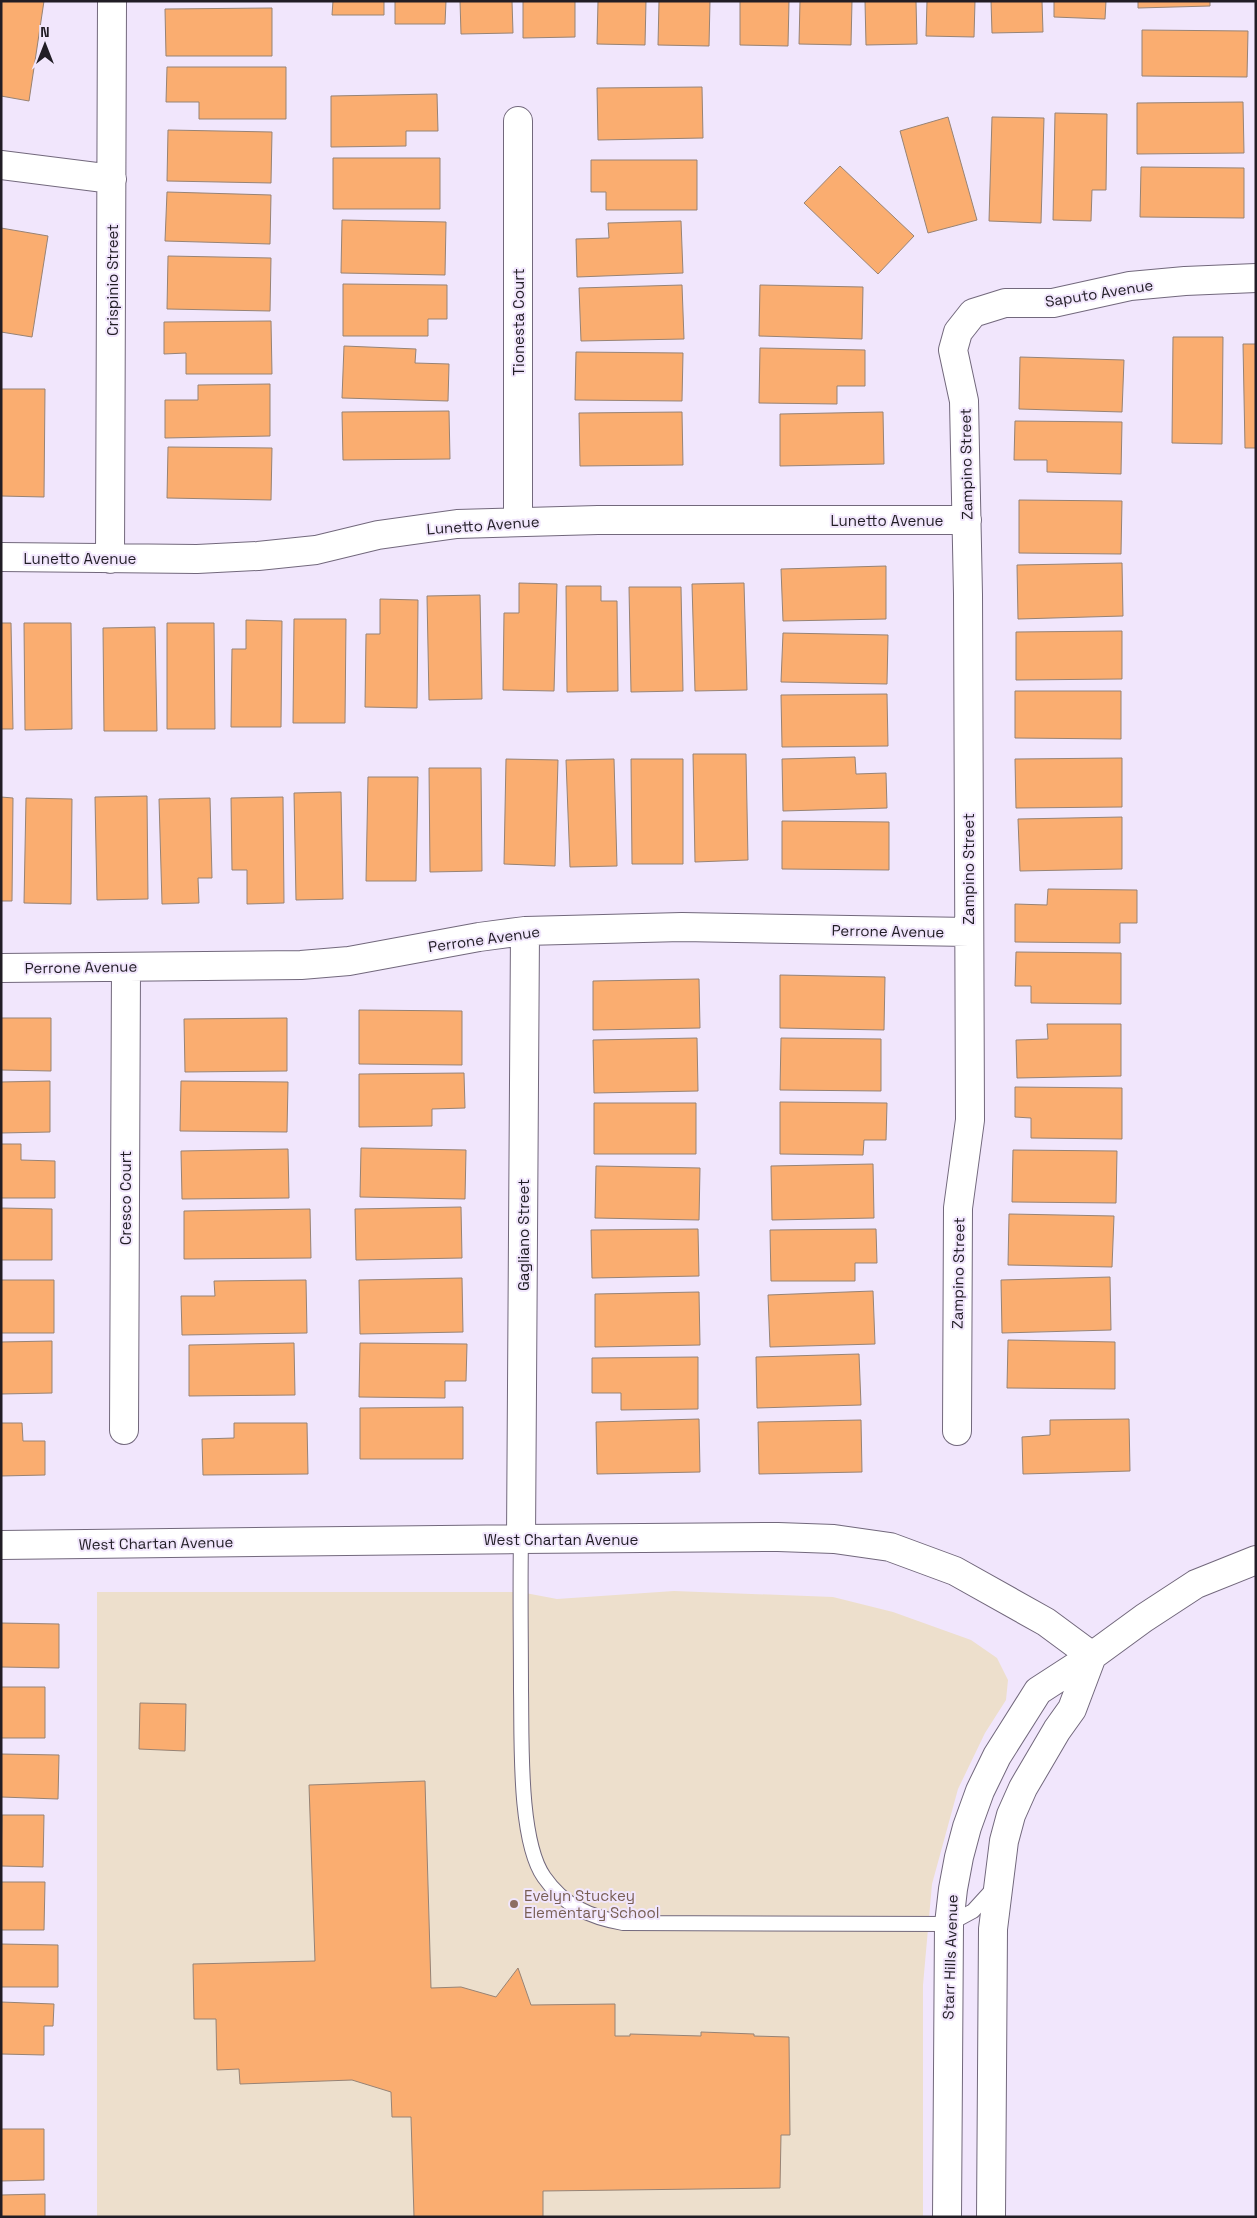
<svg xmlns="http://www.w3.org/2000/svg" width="1257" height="2218" font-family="'Space Grotesk',sans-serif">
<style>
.education{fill:#eddfcc}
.building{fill:#faad70;stroke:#978375}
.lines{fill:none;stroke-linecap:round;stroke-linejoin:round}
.service-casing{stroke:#72687c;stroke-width:16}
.minor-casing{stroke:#72687c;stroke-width:30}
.tertiary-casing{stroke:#72687c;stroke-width:30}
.service{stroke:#fff;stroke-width:14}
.minor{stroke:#fff;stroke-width:28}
.tertiary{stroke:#fff;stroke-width:28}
.education-dot{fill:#8d6e63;stroke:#f1e6fc;stroke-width:2}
.labels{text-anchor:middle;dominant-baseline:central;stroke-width:4;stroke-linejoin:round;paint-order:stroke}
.street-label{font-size:15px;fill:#211d25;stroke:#f1e6fc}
.education-label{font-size:15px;fill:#785e54;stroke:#f1e6fc;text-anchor:start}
</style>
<rect width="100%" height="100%" fill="#f1e6fc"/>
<!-- education -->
<path class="education" d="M674,1591l159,6 60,15 78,28 26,18 11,22 -2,20 -21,33 -27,56 -26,95 -9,101v232h-826v-625h423l37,7z"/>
<!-- building -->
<path class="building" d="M1,1h43l-15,100 -28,-5z
M333,1h51v14h-52z
M395,1h51l-1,23h-50z
M460,1h52l1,32 -52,1z
M523,1h52v36l-52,1z
M598,1h48l-1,44 -48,-1z
M659,1h51l-1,45 -51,-1z
M740,1h49l-1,45 -48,-1z
M800,1h52l-1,44 -52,-1z
M865,1h51l1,43 -51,1z
M927,1h48l-1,36 -48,-1z
M991,1h51l1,31 -51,1z
M1054,1h52l-1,18 -51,-2z
M1138,1h72v5l-72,2z
M272,8v48h-106l-1,-47z
M1142,30l106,1 -1,46 -105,-1z
M167,67h119v52h-87v-17h-33z
M702,87l1,51 -105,2 -1,-52z
M437,94l1,37h-32v15l-75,1v-51z
M1243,102l1,51 -107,1v-51z
M1055,113l52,1 -1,76h-14l-1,31 -38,-1z
M948,117l29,103 -49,13 -28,-102z
M992,117l52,1 -3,105 -52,-2z
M168,130l104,2 -1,51 -104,-2z
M333,158h107v51h-107z
M591,160h106v50h-91v-18h-15z
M840,166l74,70 -36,38 -74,-71z
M1141,167l103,1v50l-104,-1z
M167,192l104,3 -1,49 -105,-3z
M342,220l104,2 -1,53 -104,-2z
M681,221l2,52 -106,4 -1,-38 33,-1 -1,-15z
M1,228l47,8 -16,101 -31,-5z
M168,256l103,2 -1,53 -103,-2z
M343,284l104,1v34h-19v17h-85z
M682,285l2,54 -103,2 -2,-53z
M760,285l103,2 -1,52 -103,-3z
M271,321l1,53h-86v-21l-22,1v-32z
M1173,337h50l-1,107 -50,-1z
M1243,344h13v104h-11z
M344,346l72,3 -1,14 34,1 -1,37 -106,-3z
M760,348l105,2v36h-28v18l-78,-1z
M576,352l107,1 -1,48 -107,-1z
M1020,357l104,3 -2,52 -103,-3z
M270,384v52l-105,2v-38h33v-15z
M1,389h44l-1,108 -43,-1z
M449,411l1,48 -107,1 -1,-48z
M682,412l1,53 -103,1 -1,-53z
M883,412l1,52 -104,2v-52z
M1015,421l107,1 -1,52 -74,-2v-12h-33z
M168,447l104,1 -1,52 -104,-2z
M1019,500l103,1 -1,53 -102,-1z
M1122,563l1,53 -105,3 -1,-54z
M886,566v53l-103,2 -2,-52z
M519,583l38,1 -3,107 -51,-1 1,-77h15z
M744,583l3,107 -52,1 -3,-107z
M566,586h35v15h16l1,90 -51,1z
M629,587h52l2,104 -52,1z
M480,595l2,104 -53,1 -2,-104z
M380,599l38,1 -1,108 -52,-1 1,-73h14z
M294,619h52l-1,104h-52z
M246,620l36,1 -1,106h-50l1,-78h14z
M1,623h10l2,106h-12z
M24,623h47l1,106 -47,1z
M167,623h47l1,106h-48z
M155,627l2,104h-53l-1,-103z
M1122,631v48l-106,1v-48z
M783,633l105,2 -1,49 -106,-2z
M1015,691h106v48l-106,-1z
M887,694l1,52 -106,1 -1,-52z
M693,754h53l2,106 -53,2z
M855,757l1,17 30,-1 1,35 -104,3 -1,-52z
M1122,758v49l-106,1 -1,-49z
M506,759l52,1 -3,106 -51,-2z
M614,759l3,107 -47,1 -4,-107z
M631,759h52v105h-51z
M429,768h52l1,103 -52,1z
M368,777h50l-2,104h-50z
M341,792l2,107 -47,1 -2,-107z
M147,796l1,103 -51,1 -2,-103z
M1,797l12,1 -1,103h-11z
M283,797l1,106 -37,1v-34h-15l-1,-72z
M26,798l46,1 -1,105 -47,-1z
M210,798l2,80h-14l1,25 -37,1 -3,-105z
M1122,817v52l-102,2 -2,-52z
M782,821l107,1v48l-107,-1z
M1048,889l89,1v33h-17v20l-105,-1v-38l32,1z
M1016,952l105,1v51l-90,-1v-17h-16z
M780,975l105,2 -1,53 -104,-2z
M699,979l1,49 -107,2v-49z
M359,1010l103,1v54l-103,-1z
M1,1018h50v53l-50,-1z
M287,1018v53l-102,1 -1,-53z
M1047,1024h74v52l-104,2 -1,-38 32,-1z
M697,1038l1,53 -104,2 -1,-53z
M781,1038l100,1v52l-101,-1z
M464,1073l1,35 -33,1v17l-73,1v-53z
M50,1081v51l-49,1v-51z
M181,1081l107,1 -1,50 -107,-1z
M1015,1087l107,1v51l-91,-1v-20l-16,-1z
M780,1102l107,1 -1,37h-22l-1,15 -83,-1z
M594,1103h102v51h-102z
M1,1144h20v16l34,1v37h-54z
M361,1148l105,2 -1,49 -105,-2z
M288,1149l1,49 -107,1 -1,-48z
M1013,1150l104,1 -1,52 -104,-1z
M873,1164l1,54 -102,2 -1,-54z
M596,1166l104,2 -1,52 -104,-2z
M461,1207l1,51 -106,2 -1,-51z
M1,1208l51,1v51h-51z
M310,1209l1,49 -127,1v-48z
M1009,1214l105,2 -2,51 -104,-2z
M698,1229l1,47 -107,2 -1,-48z
M876,1229l1,34h-22v18h-84l-1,-51z
M1110,1277l1,53 -109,3 -1,-53z
M462,1278l1,54 -103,2 -1,-54z
M1,1280h53v53h-53z
M306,1280l1,53 -125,2 -1,-39h34l-1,-15z
M873,1291l2,53 -105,3 -2,-52z
M699,1292l1,53 -105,2v-53z
M1008,1340l107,2v47l-108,-1z
M52,1341v52l-51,1v-52z
M294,1343l1,52 -106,1v-51z
M360,1343l107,1 -1,37h-21v17l-86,-1z
M859,1354l2,51 -104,3 -1,-51z
M698,1357v52l-77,1v-17h-29v-35z
M463,1407v52h-103v-51z
M699,1419l1,53 -103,2 -1,-52z
M1129,1419l1,52 -107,3 -1,-37 28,-2v-15z
M861,1420l1,52 -103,2 -1,-52z
M1,1423h21l1,18h22v34l-44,1z
M234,1423h73l1,51 -105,1 -1,-36 32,-1z
M1,1623l58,1v44l-58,-1z
M1,1687h44v51h-44z
M140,1703l46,1 -1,47 -46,-2z
M1,1754l58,1 -1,44 -57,-2z
M425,1781l6,207 30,-1 35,10 22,-29 13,37 84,-1v32h15v-2l71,2v-4l53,2v2l35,1 1,98h-9l-1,53 -237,3v26h-129l-3,-100h-19l-1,-25 -39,-12 -112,4 -1,-15 -22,1 -1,-51h-22l-1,-55 122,-3 -6,-176z
M2,1815h42l-1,52 -42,-1z
M1,1882h44l-1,48h-43z
M1,1944l57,1v42h-57z
M1,2002l53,2 -1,22h-9v29l-43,-1z
M1,2129h43v51l-43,1z
M45,2194v23h-44v-22z"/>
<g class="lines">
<defs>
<path id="service" d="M521,1539c-1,50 0,101 0,152 1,46 -3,149 23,186 20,29 46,40 79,46l326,1 24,-13 21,-23"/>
<path id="minor" d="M518,121v401
M1,165l111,14
M1,557l196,2 61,-3 58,-6 62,-15 79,-11 141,-4h369
M110,559l2,-558
M1,968l300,-3 48,-4 130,-24 46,-6 157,-4 287,5
M124,1430l2,-463
M957,1431l1,-223 12,-88 -2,-526 -4,-193 -11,-51 5,-18 15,-19 32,-10h48l77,-17 55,-5 71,-3
M521,1539l4,-608
M1,1545l520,-6 257,-2 56,2 56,8 65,24 91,51 46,34"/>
<path id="tertiary" d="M947,2217l2,-293 4,-35 6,-32 8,-30 13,-36 17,-35 41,-65 54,-35 52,-38 52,-34 60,-24
M991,2217l2,-288 11,-88 7,-26 12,-27 34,-58 15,-21 20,-53"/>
</defs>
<!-- service casing -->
<use href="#service" class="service-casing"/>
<!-- minor casing -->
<use href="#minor" class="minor-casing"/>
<!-- tertiary casing -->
<use href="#tertiary" class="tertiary-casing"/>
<!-- service -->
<use href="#service" class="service"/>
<!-- minor -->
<use href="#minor" class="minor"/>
<!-- tertiary -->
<use href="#tertiary" class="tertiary"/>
</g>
<!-- markers -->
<circle class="education-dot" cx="514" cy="1904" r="5"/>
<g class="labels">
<!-- street labels -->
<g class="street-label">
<text transform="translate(112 280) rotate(-90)">Crispinio Street</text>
<text transform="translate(1099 293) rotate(-9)">Saputo Avenue</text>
<text transform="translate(518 322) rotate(-90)">Tionesta Court</text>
<text transform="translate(966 464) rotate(-91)">Zampino Street</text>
<text x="887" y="520">Lunetto Avenue</text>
<text transform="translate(483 525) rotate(-4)">Lunetto Avenue</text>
<text x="80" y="558">Lunetto Avenue</text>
<text transform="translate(968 869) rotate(-90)">Zampino Street</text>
<text transform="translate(888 931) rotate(1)">Perrone Avenue</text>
<text transform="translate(484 939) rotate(-8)">Perrone Avenue</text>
<text transform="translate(81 967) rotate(-1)">Perrone Avenue</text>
<text transform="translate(125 1198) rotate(-90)">Cresco Court</text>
<text transform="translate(523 1235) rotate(-90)">Gagliano Street</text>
<text transform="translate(958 1273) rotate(-89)">Zampino Street</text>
<text x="561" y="1539">West Chartan Avenue</text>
<text transform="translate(156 1543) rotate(-1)">West Chartan Avenue</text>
<text transform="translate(950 1957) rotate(-88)">Starr Hills Avenue</text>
</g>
<!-- education labels -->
<g class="education-label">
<text x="524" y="1895">Evelyn Stuckey<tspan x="524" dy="17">Elementary School</tspan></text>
</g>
</g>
<!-- border -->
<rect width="1257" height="2218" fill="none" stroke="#211d25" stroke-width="5"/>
<!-- north arrow -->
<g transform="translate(45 45)" stroke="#f1e6fc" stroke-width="4" paint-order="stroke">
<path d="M0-4L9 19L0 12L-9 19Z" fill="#211d25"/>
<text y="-8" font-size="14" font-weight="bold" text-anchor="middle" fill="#211d25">N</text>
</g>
</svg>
